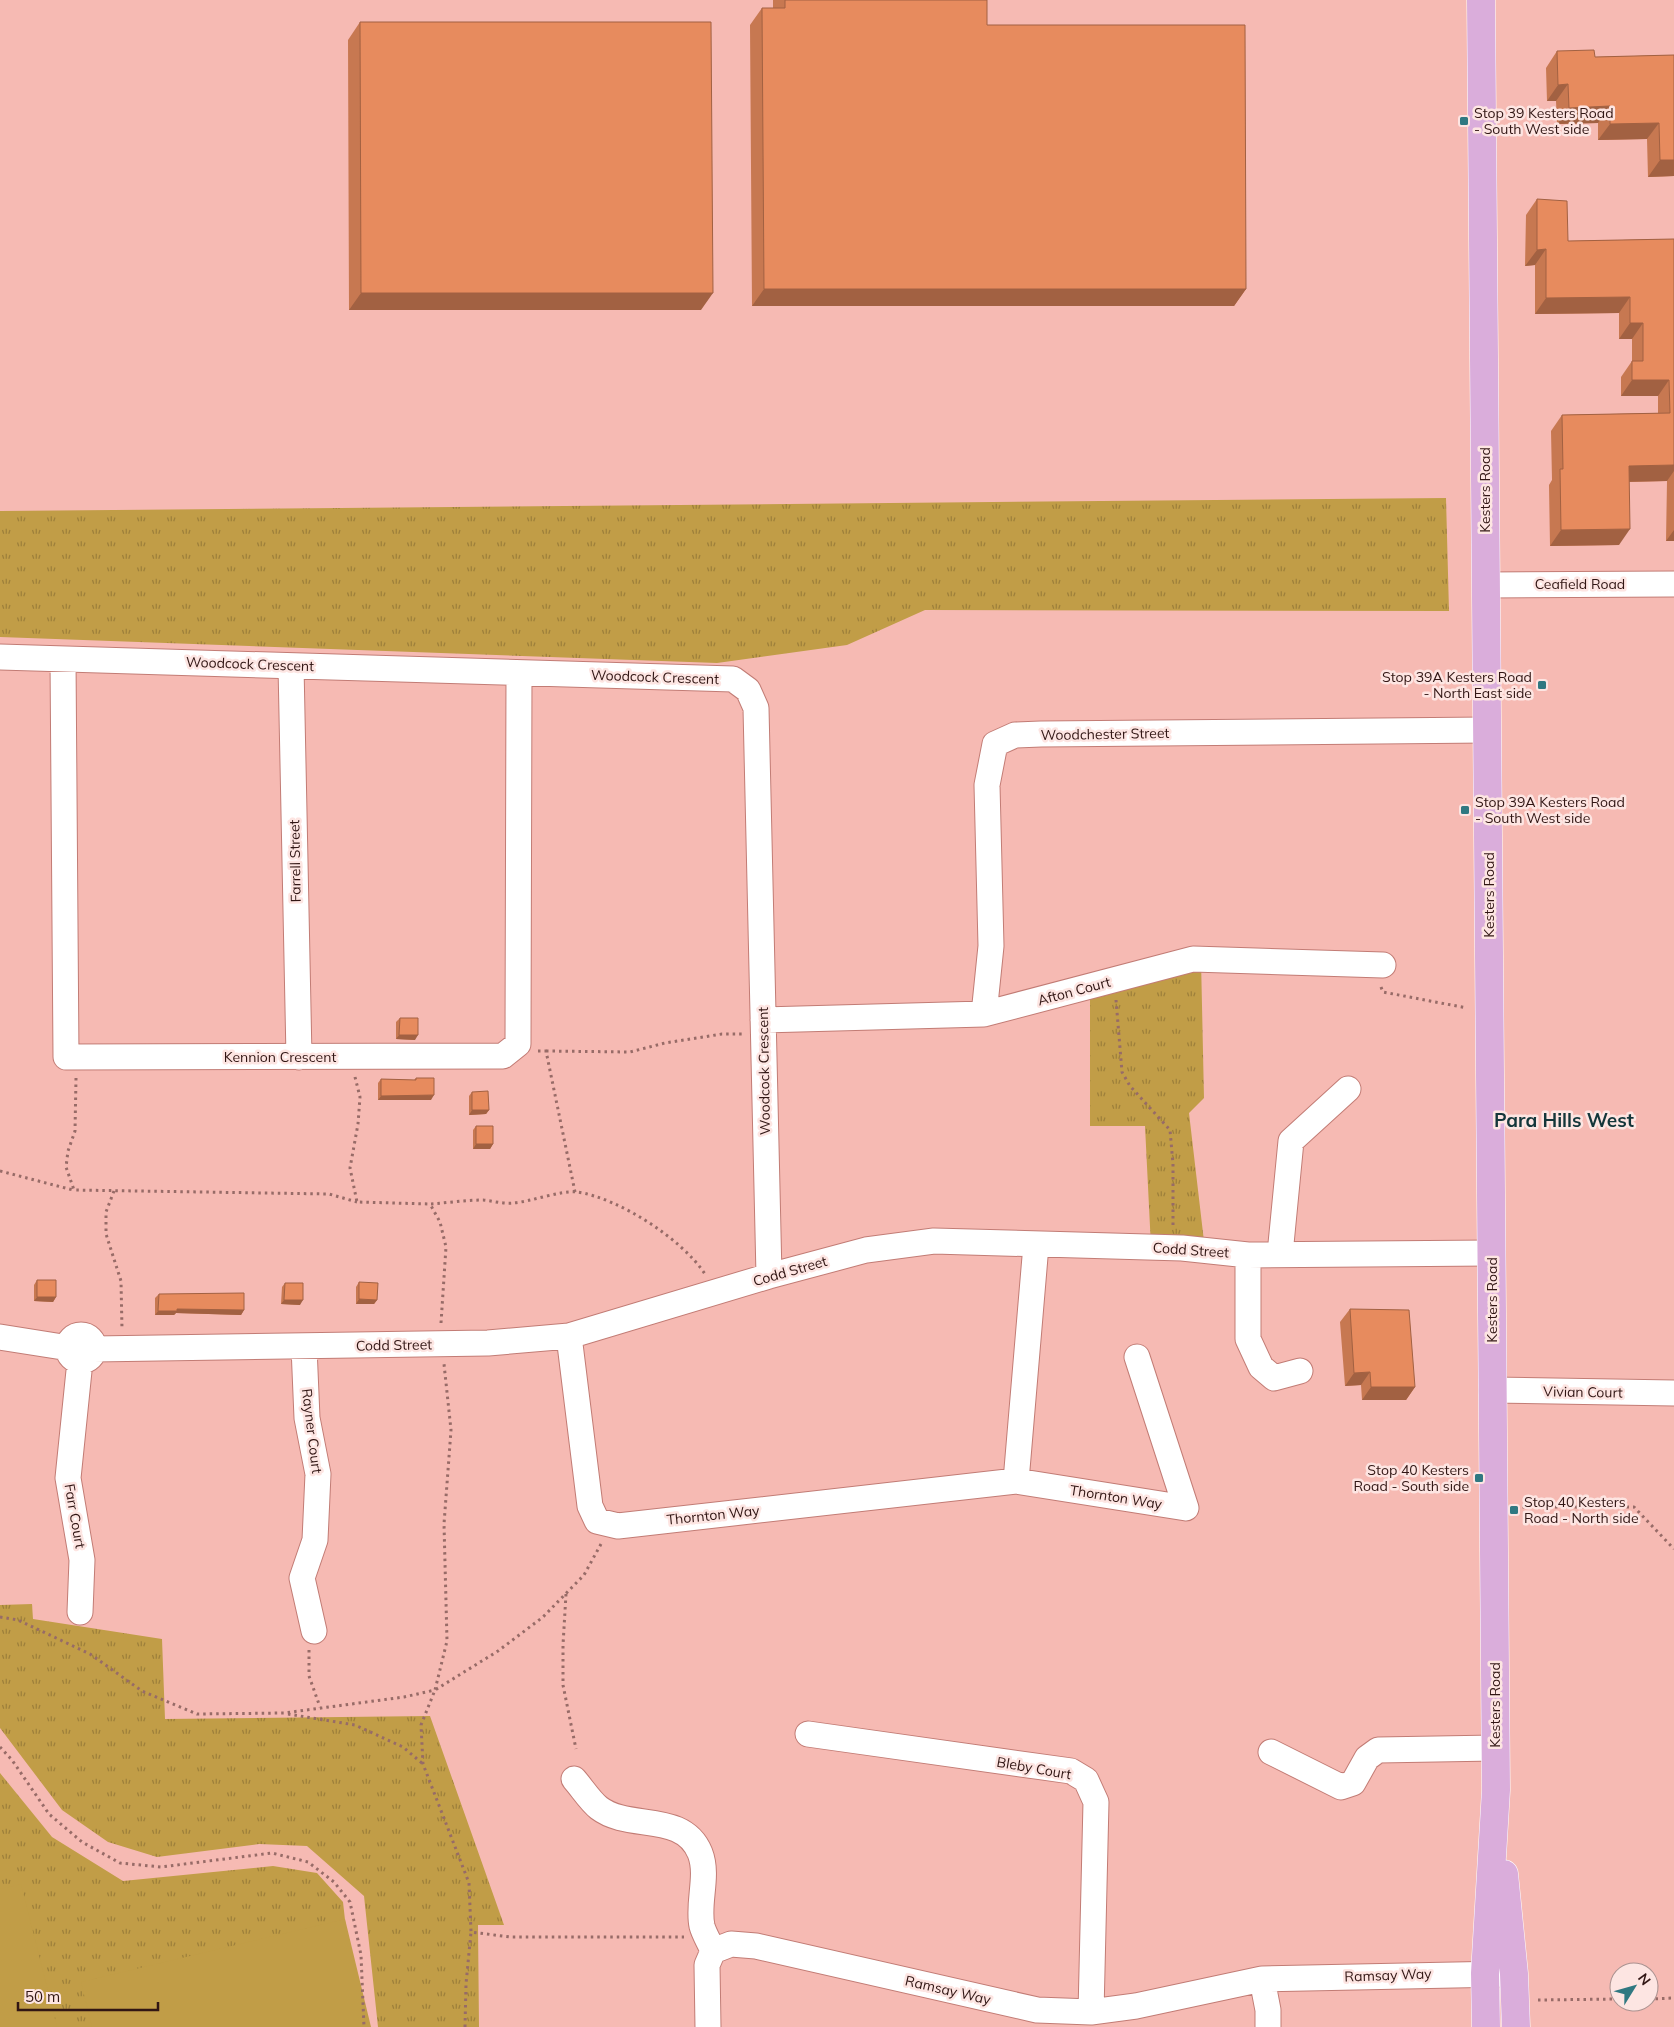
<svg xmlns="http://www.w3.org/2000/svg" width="1674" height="2027" font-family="Mulish,sans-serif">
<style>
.park{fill:url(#park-tufts)}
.garden{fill:#c19d47}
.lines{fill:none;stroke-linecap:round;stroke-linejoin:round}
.minor-casing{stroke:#c27c75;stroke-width:27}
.major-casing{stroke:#fff;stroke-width:29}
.path{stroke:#976b67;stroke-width:3;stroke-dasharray:2.5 4;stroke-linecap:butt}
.minor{stroke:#fff;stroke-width:25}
.major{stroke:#daaddb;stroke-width:28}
.wall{fill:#c77851}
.shaded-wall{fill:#a26142}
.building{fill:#e78b5e;stroke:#a26142}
.poi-dot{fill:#307881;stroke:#fde5e2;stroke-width:2}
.labels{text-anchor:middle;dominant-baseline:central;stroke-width:5;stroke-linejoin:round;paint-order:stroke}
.poi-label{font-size:14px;fill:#311614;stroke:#fde5e2;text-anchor:start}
.street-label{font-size:14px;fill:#311614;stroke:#fde5e2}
.district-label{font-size:19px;font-weight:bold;fill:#14363a;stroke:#fde5e2}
</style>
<defs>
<pattern id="park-tufts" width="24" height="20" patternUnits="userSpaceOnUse" patternTransform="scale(1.25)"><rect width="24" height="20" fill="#c19d47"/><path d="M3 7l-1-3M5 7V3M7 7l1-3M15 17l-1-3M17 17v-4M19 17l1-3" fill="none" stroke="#9d7f3a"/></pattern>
</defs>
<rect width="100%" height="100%" fill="#f6bab3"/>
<!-- park -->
<path class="park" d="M1446,498l3,113 -524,-1 -78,35 -130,18 -717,-26v-126z
M1201,959l3,139 -15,15 16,137 -54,-3 -6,-121h-55v-140z
M32,1604l1,15 129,20 3,80 265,-3 74,209h-26l1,102h-101l-14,-131 -57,-50 -48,-2 -102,13 -49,-15 -46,-32 -62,-82v-123z
M0,1773l52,64 71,44 150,-15 44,7 26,29 14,125h-357z"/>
<!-- garden -->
<path class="garden" d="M21,1884l36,143h-57v-138z
M345,1919l26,108h-279l-11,-45z"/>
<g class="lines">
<defs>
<path id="minor" d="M1486,585l188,-1
M0,657l733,22 15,11 8,18 13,568
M63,659l3,398 437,-1 15,-12 1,-371
M291,666l8,391
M984,1014l7,-68 -4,-161 8,-41 20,-9 26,-1 446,-4
M763,1020l221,-6 209,-55 190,6
M1280,1254l11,-113 57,-52
M1248,1255v84l13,28 13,11 26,-7
M68 1348a13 13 0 1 1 26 0a13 13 0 1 1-26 0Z
M569,1336l21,170 7,15 21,5 398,-45 170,27 -49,-151
M0,1337l69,11
M304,1347l3,71 11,56 -3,66 -13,38 12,53
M94,1349l394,-6 81,-7 200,-60 97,-26 68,-9 248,7 66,7 243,-2
M1492,1390l182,3
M1016,1481l20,-236
M80,1612l2,-52 -14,-82 12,-117
M808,1734l263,37 15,9 10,22 -5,210
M1271,1752l70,35 12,-4 14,-25 11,-8 117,-2
M574,1779c8,9 16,22 25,29 30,23 84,3 101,45 9,23 -3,50 2,73 2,8 8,17 11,25
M1262,1979l6,31v17
M708,2027l-1,-62 6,-14 18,-7 25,2 281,64 54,2 45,-6 126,-27 242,-5"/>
<path id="major" d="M1481,0l15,1790 -11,183 1,54
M1504,1874l10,100 2,53"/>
</defs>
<!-- minor casing -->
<use href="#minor" class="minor-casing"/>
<!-- major casing -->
<use href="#major" class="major-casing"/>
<!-- path -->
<path class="path" d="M1381,987l2,5 84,16
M1116,1000l6,72 8,14 40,44 3,34v62
M538,1051h8l29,141
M546,1051l84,1 35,-9 57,-9h21
M355,1077l5,20 -2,27 -8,44 7,34 73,2
M76,1078l-1,53 -7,20 -2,16 8,23 255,4 28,8
M0,1171l73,19
M114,1191l-8,21v22l15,47 1,48
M441,1323l5,-76 -6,-25 -10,-18c17,-1 35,-4 53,-4 10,1 20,4 30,3 17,-1 48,-13 64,-11 42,6 105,47 128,82
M1516,1507h118l40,42
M601,1544l-17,31 -41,42 -45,34 -63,39 -14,35 2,39 46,119 2,49 39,5h174
M566,1594l-3,51v40l13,64
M0,1617l18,3 72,34 52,37 55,23 87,-1 120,-16 31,-7 12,-49 -3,-117 7,-94 -7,-66
M309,1650v26l11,31
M288,1714l67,11 48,22 20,17
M0,1747l12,13 37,54 33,28 38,21 41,4 111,-14 36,9 26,20 16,20 11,53 3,72
M1649,1999l25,-1
M1538,2000l81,-1
M465,2027l1,-43 5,-52"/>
<!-- minor -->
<use href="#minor" class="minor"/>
<!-- major -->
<use href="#major" class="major"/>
</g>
<!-- wall -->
<path class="wall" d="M773,0h214v25l259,264 -12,17h-482l-2,-281 12,-17h11z
M360,22l341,288h-352l-1,-270z
M1557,51l38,6 79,-2v121l-26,1 -1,-38 -49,1v-17l-41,1 -1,-23h-9l-1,-33z
M1537,199l31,42 106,-2v302h-8l1,-60 -38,1 -10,63 -69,1 -1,-61 3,-5 -1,-49 11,-16 96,-2v-17h-37v-19l11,-16v-22h-13v-26l-84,1v-49l-10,1 1,-51z
M400,1018l15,22 -19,-1v-17z
M416,1078l15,22h-53v-17l3,-4 33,1z
M472,1092l17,18 -3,4 -17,1v-19z
M476,1126l17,18 -3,5h-17v-19z
M37,1280l19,17 -3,5 -19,-1v-16z
M359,1282l18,18 -3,4h-18v-17z
M285,1283l15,22 -19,-1 1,-17z
M159,1294l85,16 -3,5 -65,-2 -2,2h-19v-17z
M1350,1309l65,78 -9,13h-44l-1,-15 -16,1 -5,-64z"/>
<!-- shaded-wall -->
<path class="shaded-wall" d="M1568,84l-12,17h-9l11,-16z
M1610,106l-12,17 -41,1 12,-16z
M1659,123l-12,16 -49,1 12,-16z
M1660,160h14v16l-26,1z
M1546,249l-11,16 -10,1 12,-16z
M764,289h482l-12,17h-482z
M361,293h352l-12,17h-352z
M1630,297l-11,16 -84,1 11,-16z
M1630,323h13l-11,16h-13z
M1632,380h37l-11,16h-37z
M1674,465v6l-7,10 -49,1 11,-16z
M1630,529l-11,16 -69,1 11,-16z
M1674,530v11h-8z
M399,1035h19l-3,5 -19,-1z
M434,1095l-3,5h-53l3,-4z
M472,1110h17l-3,4 -17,1z
M476,1144h17l-3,5h-17z
M37,1297h19l-3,5 -19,-1z
M359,1299l18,1 -3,4h-18z
M284,1300h19l-3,5 -19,-1z
M177,1309l67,1 -3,5 -65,-2 -2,2h-19l3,-4z
M1370,1372l-9,13 -16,1 9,-13z
M1371,1387h44l-9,13h-44z"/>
<!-- building -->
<path class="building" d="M785,0h202v25h258l1,264h-482l-2,-281h23z
M360,22h351l2,271h-352z
M1594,50l1,7 79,-2v105h-14l-1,-37 -49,1v-18l-41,2 -1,-24 -10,1 -1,-34z
M1537,199l30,2 1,40 106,-2v226l-45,1 1,63 -69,1 -1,-61h3l-1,-54 108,-2 -1,-33h-37v-19h11v-38h-13v-26l-84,1v-49l-9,1z
M400,1018h18v17h-19z
M416,1078h18v17l-53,1v-17l35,1z
M488,1091l1,19h-17v-18z
M476,1126h17v18h-17z
M37,1280h19v17h-19z
M359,1282l19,1 -1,17 -18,-1z
M285,1283h18v17h-19z
M244,1293v17l-67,-1v2h-19l1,-17z
M1350,1309l59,1 6,77h-44l-1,-15 -16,1z"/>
<!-- markers -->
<g class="poi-dot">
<rect x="1459" y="116" width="10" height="10" rx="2.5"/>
<rect x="1537" y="680" width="10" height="10" rx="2.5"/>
<rect x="1460" y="805" width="10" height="10" rx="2.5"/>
<rect x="1474" y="1473" width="10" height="10" rx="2.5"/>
<rect x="1509" y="1505" width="10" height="10" rx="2.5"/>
</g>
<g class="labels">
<!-- poi labels -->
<g class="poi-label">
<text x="1474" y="113">Stop 39 Kesters Road<tspan x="1474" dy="16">- South West side</tspan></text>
<text x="1532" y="677" text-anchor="end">Stop 39A Kesters Road<tspan x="1532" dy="16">- North East side</tspan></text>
<text x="1475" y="802">Stop 39A Kesters Road<tspan x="1475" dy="16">- South West side</tspan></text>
<text x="1469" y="1470" text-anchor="end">Stop 40 Kesters<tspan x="1469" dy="16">Road - South side</tspan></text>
<text x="1524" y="1502">Stop 40 Kesters<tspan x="1524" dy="16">Road - North side</tspan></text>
</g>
<!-- street labels -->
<g class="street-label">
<text transform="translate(1485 490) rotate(-90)">Kesters Road</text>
<text x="1580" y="584">Ceafield Road</text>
<text transform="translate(250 664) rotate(2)">Woodcock Crescent</text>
<text transform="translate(655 677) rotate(2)">Woodcock Crescent</text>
<text transform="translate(1105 734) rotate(-1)">Woodchester Street</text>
<text transform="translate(295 861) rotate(-91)">Farrell Street</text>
<text transform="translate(1489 895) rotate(-90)">Kesters Road</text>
<text transform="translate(1074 991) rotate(-15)">Afton Court</text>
<text x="280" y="1057">Kennion Crescent</text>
<text transform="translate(764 1071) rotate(-91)">Woodcock Crescent</text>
<text transform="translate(1191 1250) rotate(4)">Codd Street</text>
<text transform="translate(790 1271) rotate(-16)">Codd Street</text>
<text transform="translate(1492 1300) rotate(-90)">Kesters Road</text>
<text transform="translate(394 1345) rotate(-1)">Codd Street</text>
<text transform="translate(1583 1392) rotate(1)">Vivian Court</text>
<text transform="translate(312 1431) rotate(83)">Rayner Court</text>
<text transform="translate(1116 1497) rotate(9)">Thornton Way</text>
<text transform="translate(713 1515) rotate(-6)">Thornton Way</text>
<text transform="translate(75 1516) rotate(80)">Farr Court</text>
<text transform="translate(1495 1705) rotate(-90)">Kesters Road</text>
<text transform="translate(1034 1768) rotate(10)">Bleby Court</text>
<text transform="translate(1388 1975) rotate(-2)">Ramsay Way</text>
<text transform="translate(948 1990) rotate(13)">Ramsay Way</text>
</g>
<!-- district labels -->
<g class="district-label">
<text x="1564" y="1120">Para Hills West</text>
</g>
</g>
<!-- north arrow -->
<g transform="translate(1634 1987) rotate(53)"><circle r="24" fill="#fde5e2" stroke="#ab9290"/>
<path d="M0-4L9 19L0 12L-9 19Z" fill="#307881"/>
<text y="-8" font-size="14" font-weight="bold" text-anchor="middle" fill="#311614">N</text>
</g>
<!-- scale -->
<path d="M18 2002v8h140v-8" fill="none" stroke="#311614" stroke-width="2.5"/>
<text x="25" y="2002" font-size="15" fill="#311614" stroke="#fde5e2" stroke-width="4" paint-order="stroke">50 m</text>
</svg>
